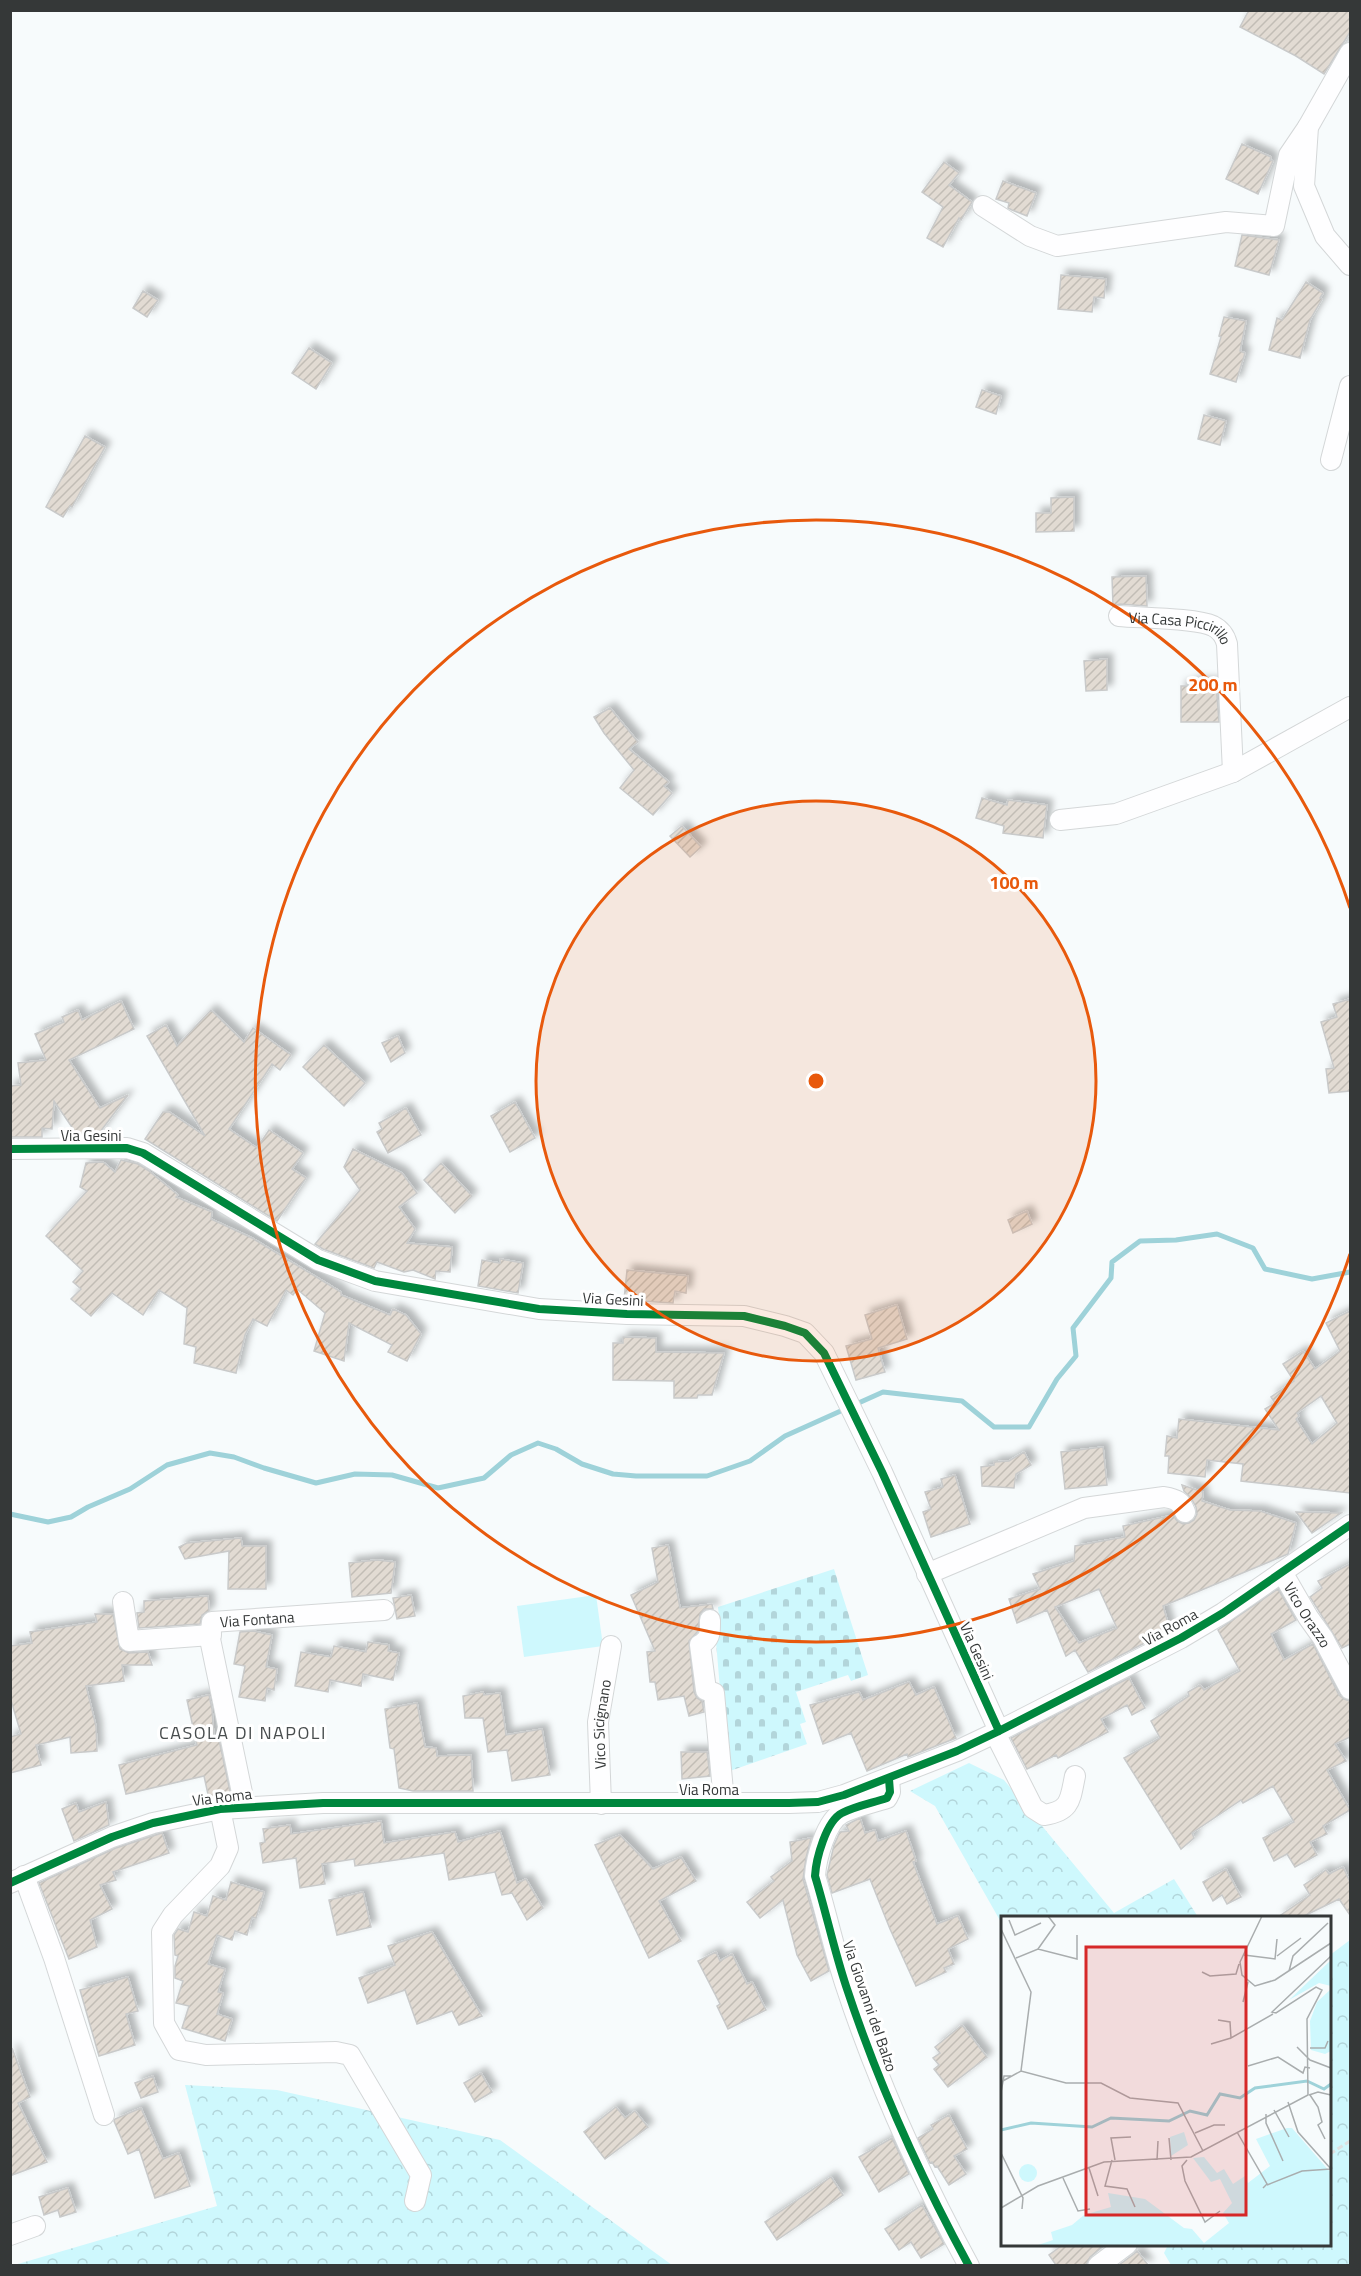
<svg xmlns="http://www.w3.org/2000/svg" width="1361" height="2276" font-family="'Titillium Web',sans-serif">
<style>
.forest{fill:url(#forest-crowns)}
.cemetery{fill:url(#cemetery-stones)}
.park{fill:#cef8fd}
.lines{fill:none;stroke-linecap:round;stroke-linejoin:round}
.stream{stroke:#9ed2d9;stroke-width:5}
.building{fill:url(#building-hatch);stroke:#c9caca;stroke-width:1.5;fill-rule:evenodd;filter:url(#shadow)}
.minor-casing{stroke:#d4d7d8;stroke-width:22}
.path{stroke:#dee0e0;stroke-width:3;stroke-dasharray:6 3;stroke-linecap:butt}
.minor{stroke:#fefeff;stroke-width:20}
.cycleway-casing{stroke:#fff;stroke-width:11}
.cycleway{stroke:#00873e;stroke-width:8}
.ring{fill:none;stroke:#e8590c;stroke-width:3}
.labels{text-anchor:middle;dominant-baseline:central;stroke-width:6;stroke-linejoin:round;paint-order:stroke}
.street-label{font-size:15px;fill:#353838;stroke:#fff}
.quarter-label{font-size:18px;letter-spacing:1.5px;fill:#484d4e;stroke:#fff}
.inset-river{fill:none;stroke:#9ed2d9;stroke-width:3}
.inset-road{fill:none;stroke:#a9adae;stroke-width:1.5}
.view{fill:#d62828;fill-opacity:0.15;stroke:#d62828;stroke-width:3}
.inset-edge{fill:none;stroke:#353838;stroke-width:3}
.centre{fill:#e8590c;stroke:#fff;stroke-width:3}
.ring-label{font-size:18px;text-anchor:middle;font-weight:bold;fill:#e8590c;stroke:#fff;stroke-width:6;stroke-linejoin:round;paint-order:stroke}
</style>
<defs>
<pattern id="forest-crowns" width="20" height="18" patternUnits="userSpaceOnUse" patternTransform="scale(1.5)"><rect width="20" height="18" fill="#cef8fd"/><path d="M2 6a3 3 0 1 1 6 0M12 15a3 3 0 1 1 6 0" fill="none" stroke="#b2d5da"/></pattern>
<pattern id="cemetery-stones" width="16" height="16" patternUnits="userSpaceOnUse" patternTransform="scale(1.5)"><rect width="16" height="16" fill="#cef8fd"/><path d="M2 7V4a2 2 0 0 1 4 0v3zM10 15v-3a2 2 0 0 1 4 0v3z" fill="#b2d5da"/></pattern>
<pattern id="building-hatch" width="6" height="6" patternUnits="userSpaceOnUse" patternTransform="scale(1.5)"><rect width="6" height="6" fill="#e2dbd3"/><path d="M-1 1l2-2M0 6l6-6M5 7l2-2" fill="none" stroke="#c2bdb6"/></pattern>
<filter id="shadow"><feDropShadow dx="5.5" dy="-5.5" stdDeviation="3" flood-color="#0004"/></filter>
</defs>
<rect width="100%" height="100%" fill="#f7fbfc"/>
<!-- forest -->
<path class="forest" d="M969,1763l35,17 110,133 60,-34 24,38 -196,1v6l-67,-118 -25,-15z
M1350,1940v325h-179l-7,-12 4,-8 162,-1v-289z
M185,2085l92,5 223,50 172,125 -661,1 206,-60z"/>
<!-- cemetery -->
<path class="cemetery" d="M834,1569l34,106 -17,6 -3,-6 -52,17 10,30 -6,2 7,20 -80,28 -13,-154 5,-2 -1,-9z"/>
<!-- park -->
<path class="park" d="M596,1595l7,51 -79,11 -7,-51z"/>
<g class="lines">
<!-- stream -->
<path class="stream" d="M10,1514l38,8 23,-5 17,-10 42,-18 37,-24 43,-12 24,4 30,11 52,15 39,-9 37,1 46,13 46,-10 27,-23 27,-12 18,6 26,15 31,10 23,2h71l43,-15 35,-25 98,-44 79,9 32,26h35l28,-48 19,-23 -3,-28 38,-50 1,-16 28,-21 36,-1 41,-6 36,14 12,21 47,10 38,-7"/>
</g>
<!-- building -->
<path class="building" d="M1249,10h101v22l-26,42 -28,-18 -56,-29z
M1242,144l29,13 -1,3 3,1 -15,33 -32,-15z
M944,162l15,11 -10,12 23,17 -11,18 -2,-2 -16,29 -16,-9 16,-31 -21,-15z
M1003,181l33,12 -9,23 -15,-6 -4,-2 1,-5 -13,-4z
M1242,235l37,5 -10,35 -34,-9z
M1061,275l45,4 -2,19 -10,-1 -2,15 -34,-3z
M1306,282l17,11 -3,5 2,1 -12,21 -10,38 -31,-8 8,-32 5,2z
M143,291l15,9 -11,17 -14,-9z
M1224,317l22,4 -6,30 5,2 -9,29 -26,-8 11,-37 -2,-1z
M309,348l23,15 -16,26 -24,-16z
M982,390l19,6 -5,18 -20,-7z
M1204,415l22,6 -6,24 -22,-6z
M85,436l20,11 -33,60 -2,-1 -7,11 -17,-10z
M1074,497v34l-38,1v-19h15v-15z
M1146,576l1,30 -27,-2 -7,2 -1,-29z
M1107,659v31l-21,1 -2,-30z
M1190,683h26l3,39h-38v-36h9z
M610,708l28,34 -9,7 40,33 -5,4 8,7 -19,22 -33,-27 14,-18 -30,-37 -10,-16z
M982,798l25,7 1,-5 39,5 -4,33 -40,-5 1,-7 -28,-8z
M682,826l19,21 -11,10 -20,-21z
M1350,999v92l-21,2 -3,-24 8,-1 -13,-46 16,-5 -4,-13z
M121,1001l13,28 -65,31 31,48 28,-13 -28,37 -8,4h-14l-24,-35 -2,28 -10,-1v9h-32v-51l11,-1 -3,-22 28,-3 -11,-26 29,-12 -2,-5 16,-7 4,10z
M211,1010l33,32 9,-14 38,27 -11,15 -8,-6 -43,65 28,19 12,-18 34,23 -11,16 14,9 -29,43 -132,-82 18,-27h6l36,24 -58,-100 19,-11 11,21z
M398,1036l7,17 -14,9 -9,-19z
M324,1045l41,38 -21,23 -41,-39z
M515,1102l20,36 -25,14 -19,-36z
M406,1108l15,27 -33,18 -11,-21 5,-3 -3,-6z
M353,1149l49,24 15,20 -18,14 16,22 -8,14 45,4 -2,25 -14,-1 -1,8 -22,-9 -9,2 -27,-10 -3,6 -51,-19 -8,-5 45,-54 -16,-23z
M121,1160l17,4 11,7 29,24 -2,2 36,15 -1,7 41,19 89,54v3l49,20 3,-6 13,6 15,19 -14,27 -19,-9 4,-7 -43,-22 -5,38 -30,-10 11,-38 -28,-24 -4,6 -7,-5 -19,36 -14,-7 -8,16 -9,38 -42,-10 2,-16 -12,-3 3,-36 -28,-18 -16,25 -31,-22 -21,23 -20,-17 10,-10 -8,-7 10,-11 -37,-35 41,-45 -7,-4 6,-24 17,-1 12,10z
M441,1163l31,33 -17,17 -31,-33z
M1027,1211l5,13 -19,9 -5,-13z
M500,1259l23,4 -5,30 -40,-7 4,-26 18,3z
M627,1270l61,6 -2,17 -11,-2 -2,12 -49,-3z
M897,1305l10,34 -29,9 7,24 -29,8 -10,-34 26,-7 -7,-24z
M1350,1311v182l-109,-12 2,-17 -36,-4 -2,17 -37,-4 1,-17h-4l2,-20 10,2 2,-19 100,11 -14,-21 10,-6 -4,-6 23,-16 -11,-17 20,-13 12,18 25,-18 -14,-28zM1321,1396l16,27 -25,21 -16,-25 3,-3 -2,-3z
M623,1337l33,1v14l68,1 -12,42h-14l-1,3h-23v-17l-61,-1v-37h10z
M1103,1447l4,38 -42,4 -4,-37z
M1024,1452l7,13 -15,9 -2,14 -32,-2 -1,-19 13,-2v-3l15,-1z
M955,1475l15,49 -39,13 -8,-25 8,-3 -6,-17 18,-5 -2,-8z
M1182,1485l21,7 -1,9 28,9 30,1 36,12 -8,31 -125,52 7,24 -82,42 -13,-22 -9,6 -19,-46 -30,13 -8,-24 31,-10 -7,-15 41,-13 1,-15 50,-9 -2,-11 50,-11 4,6 6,3 6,-1 5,-3 3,-6 -1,-7 -5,-9 -7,-7zM1099,1589l18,39 -38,15 -24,-36z
M1296,1512l45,1 -29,20z
M241,1538l1,8h24v43h-38l1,-38 -44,8 -6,-12 8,-4z
M668,1545l12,63 32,-4 1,5h-9l-4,5 -2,17 -9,10 5,51 3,6 5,3 2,11 -15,4 -5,-20 -26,4 -3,-18h-5l-3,-30 8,-1 -24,-56 27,-13 -6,-34z
M377,1560l18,2 -4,31 -39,4 -3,-34z
M1350,1564v80l-8,4 -32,-51 12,-9 -4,-7z
M1278,1589l18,31 -25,14 13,26 29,-16 26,51 5,4 6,2v36l-15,7 11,17 -19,9 23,40 -27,16 4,8 -17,8 7,13 -22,12 -8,-13 -13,7 -11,-23 31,-16 -21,-36 -30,17 -2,-3 -49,33 2,5 -13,11 -57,-91 36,-20 -9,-17 38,-25 -1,-4 12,-7 4,5 36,-19 -22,-41z
M411,1595l4,21 -18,3 -4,-21z
M208,1596l1,15 -7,4 -2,9 -61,4 -2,-15 7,-1v-11z
M95,1614h18l7,35 9,4 19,-1 4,13h-30l2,16 -38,5 10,40 1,25 -26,2 -1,-16 -34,8 5,20 -31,8v-36l11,-3 -11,-37v-51l22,-3 -2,-11 67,-10z
M253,1631l19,4 -6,32 11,2 -3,21 -7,-2 -2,13 -26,-4 6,-31 -11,-2 6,-32z
M368,1642l21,3 -1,6 11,2 -6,27 -30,-6 -2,12 -31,-6 -2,12 -33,-6 6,-34 30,5 3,-11 32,6z
M1129,1678l16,30 -13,7 -5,-10 -26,14 7,13 -50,26 -2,-3 -29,14 -16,-31z
M909,1682l7,13 18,-8 22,51 -48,19 -1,-3 -40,17 -16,-38 -28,11 -13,-39 49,-13 4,8z
M483,1692l1,3 16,-2 6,42 36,-6 8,46 -38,6 -5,-31 -19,2 -5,-34h-18l-2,-22z
M209,1695l3,14 2,30 5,1 12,56 -22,3 -5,-23 -78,18 -7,-29 78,-20 -10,-45z
M417,1703l8,44 11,1 1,8 34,-1 2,36h-60l-14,-3 -5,-39 -4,-1 -5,-39z
M681,1752h26l3,24 -28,3z
M106,1802l3,23 -35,16 -12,-32 14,-6 3,9z
M860,1818l5,15 10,-3 3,11 28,-10 10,30 -3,1 24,62 21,-8 10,23 -20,10 6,15 -10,4 2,4 -30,14 -26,-57 -20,-50 -38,14 -5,-18 7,-30 6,-13 9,-1 -3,-6z
M381,1821l3,22 71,-11 3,10 42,-11 17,52 9,-4 17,29 -16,12 -15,-27 -10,2 -7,-23 -46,8 -5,-27 -89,13 -1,-7 -32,5 3,20 -25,4 -4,-30 -33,5 -3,-20 5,-1 -2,-13 27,-4 1,9z
M162,1833l7,20 -56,19 3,8 -16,5 12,24 -22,11 7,27 -28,12 -30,-76 77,-35z
M620,1835l33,34 28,-12 15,24 -37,20 22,40 -32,17 -54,-113z
M811,1838l-5,20 -3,21 26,92 -18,10 -14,-26 -14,-55 -23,18 -13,-16 27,-21 -3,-4 21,-16 -2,-19z
M1343,1867l7,15v33l-11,-16 -37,18h-24l32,-22 -6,-10 22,-15 3,4z
M1226,1869l15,28 -14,7 -5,-9 -9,6 -10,-19z
M231,1882l33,10 -8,26 -4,-1 -5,18 -12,-4 -3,9 -15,-5 -9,29 17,5 -7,23 5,1 -6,21 15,5 -7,22 -43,-13 7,-22 -13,-3 7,-22 -8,-3v-12l3,-10 -3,-1 -1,-20 4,-6 10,3 6,-20 13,4 6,-20 13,4z
M363,1892l8,35 -34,8 -8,-35z
M432,1932l50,84 -23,9 -7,-14 -35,13 -12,-34 -37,13 -9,-25 36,-13 -7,-19z
M716,1952l4,9 12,-7 15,30 5,-2 14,28 -38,19 -11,-23 3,-2 -22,-43z
M128,1977l10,34 -12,3 9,31 -36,11 -19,-66z
M962,2025l25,32 -39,30 -14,-18 5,-4 -6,-7 7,-5 -5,-6z
M12,2048l18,49 -12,6 29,59 -37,14z
M481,2073l11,19 -17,10 -11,-19z
M153,2076l5,16 -17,6 -6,-15z
M616,2107l9,11 10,-7 13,16 -43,32 -21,-27z
M141,2108l22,51 16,-6 11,33 -35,12 -16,-49 -11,5 -14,-33 1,-2z
M949,2115l18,34 -13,7 12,18 -17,11 -12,-19 -2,1 -3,-5 -2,1 -12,-25 15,-9 -2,-4z
M892,2138l17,36 -30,18 -20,-35z
M831,2177l12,18 -66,45 -12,-18z
M68,2188l8,24 -16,5 -2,-7 -14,5 -5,-18z
M922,2205l22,39 -23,14 -10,-16 -12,8 -14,-21z
M1064,2244h42l-16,13 -4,8h-30l-7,-10z
M1137,2251l11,14h-29l15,-11z"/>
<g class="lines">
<defs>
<g id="minor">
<path d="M1350,53l-42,74 -4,59 21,50 25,29"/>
<path d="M983,206l47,30 27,10 169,-24 48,4 15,-71 19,-28"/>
<path d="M1331,460l19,-74"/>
<path id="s1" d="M1119,616c21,2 77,2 94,10 8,4 12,10 14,18l6,128 117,-65"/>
<path d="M1060,820l56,-6 117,-42"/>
<path d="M10,1149l117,-1 16,5 175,107 57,21 164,28 88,5 117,2 41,10 20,7 19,20 58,119 117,259"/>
<path id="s2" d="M1282,1572l26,45 15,21 27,51"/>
<path d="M927,1574l157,-66 80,-11c12,2 17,4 21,15"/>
<path d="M123,1602l6,39 82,-6"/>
<path d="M710,1620c0,13 1,18 -10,25l6,45 8,3 10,109"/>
<path d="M995,1733l38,75 11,7c27,-4 26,-15 31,-39"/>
<path d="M889,1779l1,13 -3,6c-15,5 -32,8 -45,15 -16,8 -26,46 -27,63 11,36 19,74 31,110 32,97 74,190 123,280"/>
<path id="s3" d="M601,1804l-3,-82 13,-76"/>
<path id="s4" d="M245,1807l-35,-168 2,-17 172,-12"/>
<path d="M220,1809l8,39 -8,18 -47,49 -11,17 2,91 15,27 27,5 130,-3 14,3 71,120 -6,26"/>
<path d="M24,1876l30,82 50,157"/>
<path d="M10,1883l102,-46 41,-14 67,-14 103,-6h466l29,-1 26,-7 113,-44 38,-18 186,-95 42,-25 127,-88"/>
<path d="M10,2235l25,-9"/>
<path d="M1098,2266l29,-22"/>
</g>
</defs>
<!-- minor casing -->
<use href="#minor" class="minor-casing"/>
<!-- path -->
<path class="path" d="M1330,2154l20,-13"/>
<!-- minor -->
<use href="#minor" class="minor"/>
<defs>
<path id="cycleway" d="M10,1149l117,-1 16,5 175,107 57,21 164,28 88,5 117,2 41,10 20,7 19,20 58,119 117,259
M889,1779l1,13 -3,6c-15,5 -32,8 -45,15 -16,8 -26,46 -27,63 11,36 19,74 31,110 32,97 74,190 123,280
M10,1883l102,-46 41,-14 67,-14 103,-6h466l29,-1 26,-7 113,-44 38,-18 186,-95 42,-25 127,-88"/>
</defs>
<!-- cycleway casing -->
<use href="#cycleway" class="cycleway-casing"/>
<!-- cycleway -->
<use href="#cycleway" class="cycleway"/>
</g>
<!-- distance rings -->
<circle cx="816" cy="1081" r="280" fill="#e8590c" fill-opacity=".12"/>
<g class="ring">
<circle cx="816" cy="1081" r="280"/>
<path d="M1350 1254A561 561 0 1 1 1350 908"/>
</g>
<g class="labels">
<!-- street labels -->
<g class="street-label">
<text stroke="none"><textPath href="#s1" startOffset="64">Via Casa Piccirillo</textPath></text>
<text x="91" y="1135">Via Gesini</text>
<text transform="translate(613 1299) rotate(3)">Via Gesini</text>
<text stroke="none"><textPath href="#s2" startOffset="50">Vico Orazzo</textPath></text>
<text stroke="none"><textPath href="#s4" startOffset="234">Via Fontana</textPath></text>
<text transform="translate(1170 1627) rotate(-29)">Via Roma</text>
<text transform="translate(977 1651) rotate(66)">Via Gesini</text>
<text stroke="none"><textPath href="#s3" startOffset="80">Vico Sicignano</textPath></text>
<text x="709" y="1789">Via Roma</text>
<text transform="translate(222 1797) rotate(-7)">Via Roma</text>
<text transform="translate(870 2006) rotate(71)">Via Giovanni del Balzo</text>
</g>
<!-- quarter labels -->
<g class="quarter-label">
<text x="243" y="1732">CASOLA DI NAPOLI</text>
</g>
</g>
<!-- overview -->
<g transform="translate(1001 1916)">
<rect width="330" height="330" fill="#f7fbfc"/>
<path d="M330,44v26l-12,-3 -30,17zM330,73v62l-6,3 -14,-4 -1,-29 7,-19zM286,212h5l39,45v73h-296l18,-6 -2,-8 21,-7 12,-10 27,-8 -3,-14 37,6 39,29 8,1 12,14 25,-20 -6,-10 9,-10 -12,-24 -9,3 -18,-24 11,-1 13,16 7,-4 9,15 12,-8 3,7 22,-17 -14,-27z" fill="#cef8fd"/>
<path d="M183,216l4,13 -17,11 -1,-19z" fill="#cef8fd"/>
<path d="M18 257a9 9 0 1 1 18 0a9 9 0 1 1-18 0Z" fill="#cef8fd"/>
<path class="inset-river" d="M0,214l30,-7 61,4 19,-9 58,3 21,-10 17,4 13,-21 20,4 15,-10 52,-7 17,8 7,-5"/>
<path class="inset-road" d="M261,0l-22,46 2,13 13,11 20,-6 56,-37M8,4l6,15 26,-12M0,13l30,63 -10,79M37,33l17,-24 -7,-9M243,39l31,4 2,-20M276,40l24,-18M15,42l22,-9 39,10v-24M288,55l4,-15 35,-33M201,56l8,4 26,-2 3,-10M242,86l5,-20M217,104l12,2 1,16 42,-24M210,128l20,-6M296,131l13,13 21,8M309,132h15l3,-7M247,150l30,-9 25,16 2,-6 5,1M0,166l20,-11 45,12h35l29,15 48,5 25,48M0,176l3,-16h7M308,179l9,-3 13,3M309,179l8,12 4,15 -4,3 7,14M287,186l10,30 33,37M273,194l15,27M265,198v9l17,38M236,216l30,52 -4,4M194,217l19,-8h11M168,222l2,22M0,237l22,45 -1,11M111,244l-7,26 22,3 8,18M114,244l-4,-22 20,-1M156,244l1,-19M186,244l-5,6 3,15 20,41 15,-11M88,252l9,28M62,262l15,33 12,-2M266,269l35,-14 29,-2M0,292l37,-22 66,-24 87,-5 117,-62 -1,-76 15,-29 -6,-3 -40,26 -4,-1 59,-56"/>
<path class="view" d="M85,31h160v268h-160z"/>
<rect width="330" height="330" class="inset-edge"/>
</g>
<circle cx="816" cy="1081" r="9" class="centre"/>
<g class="ring-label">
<text x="1213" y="691">200 m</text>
<text x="1014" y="889">100 m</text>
</g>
<!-- border -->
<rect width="1361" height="2276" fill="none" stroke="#353838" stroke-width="24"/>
</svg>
